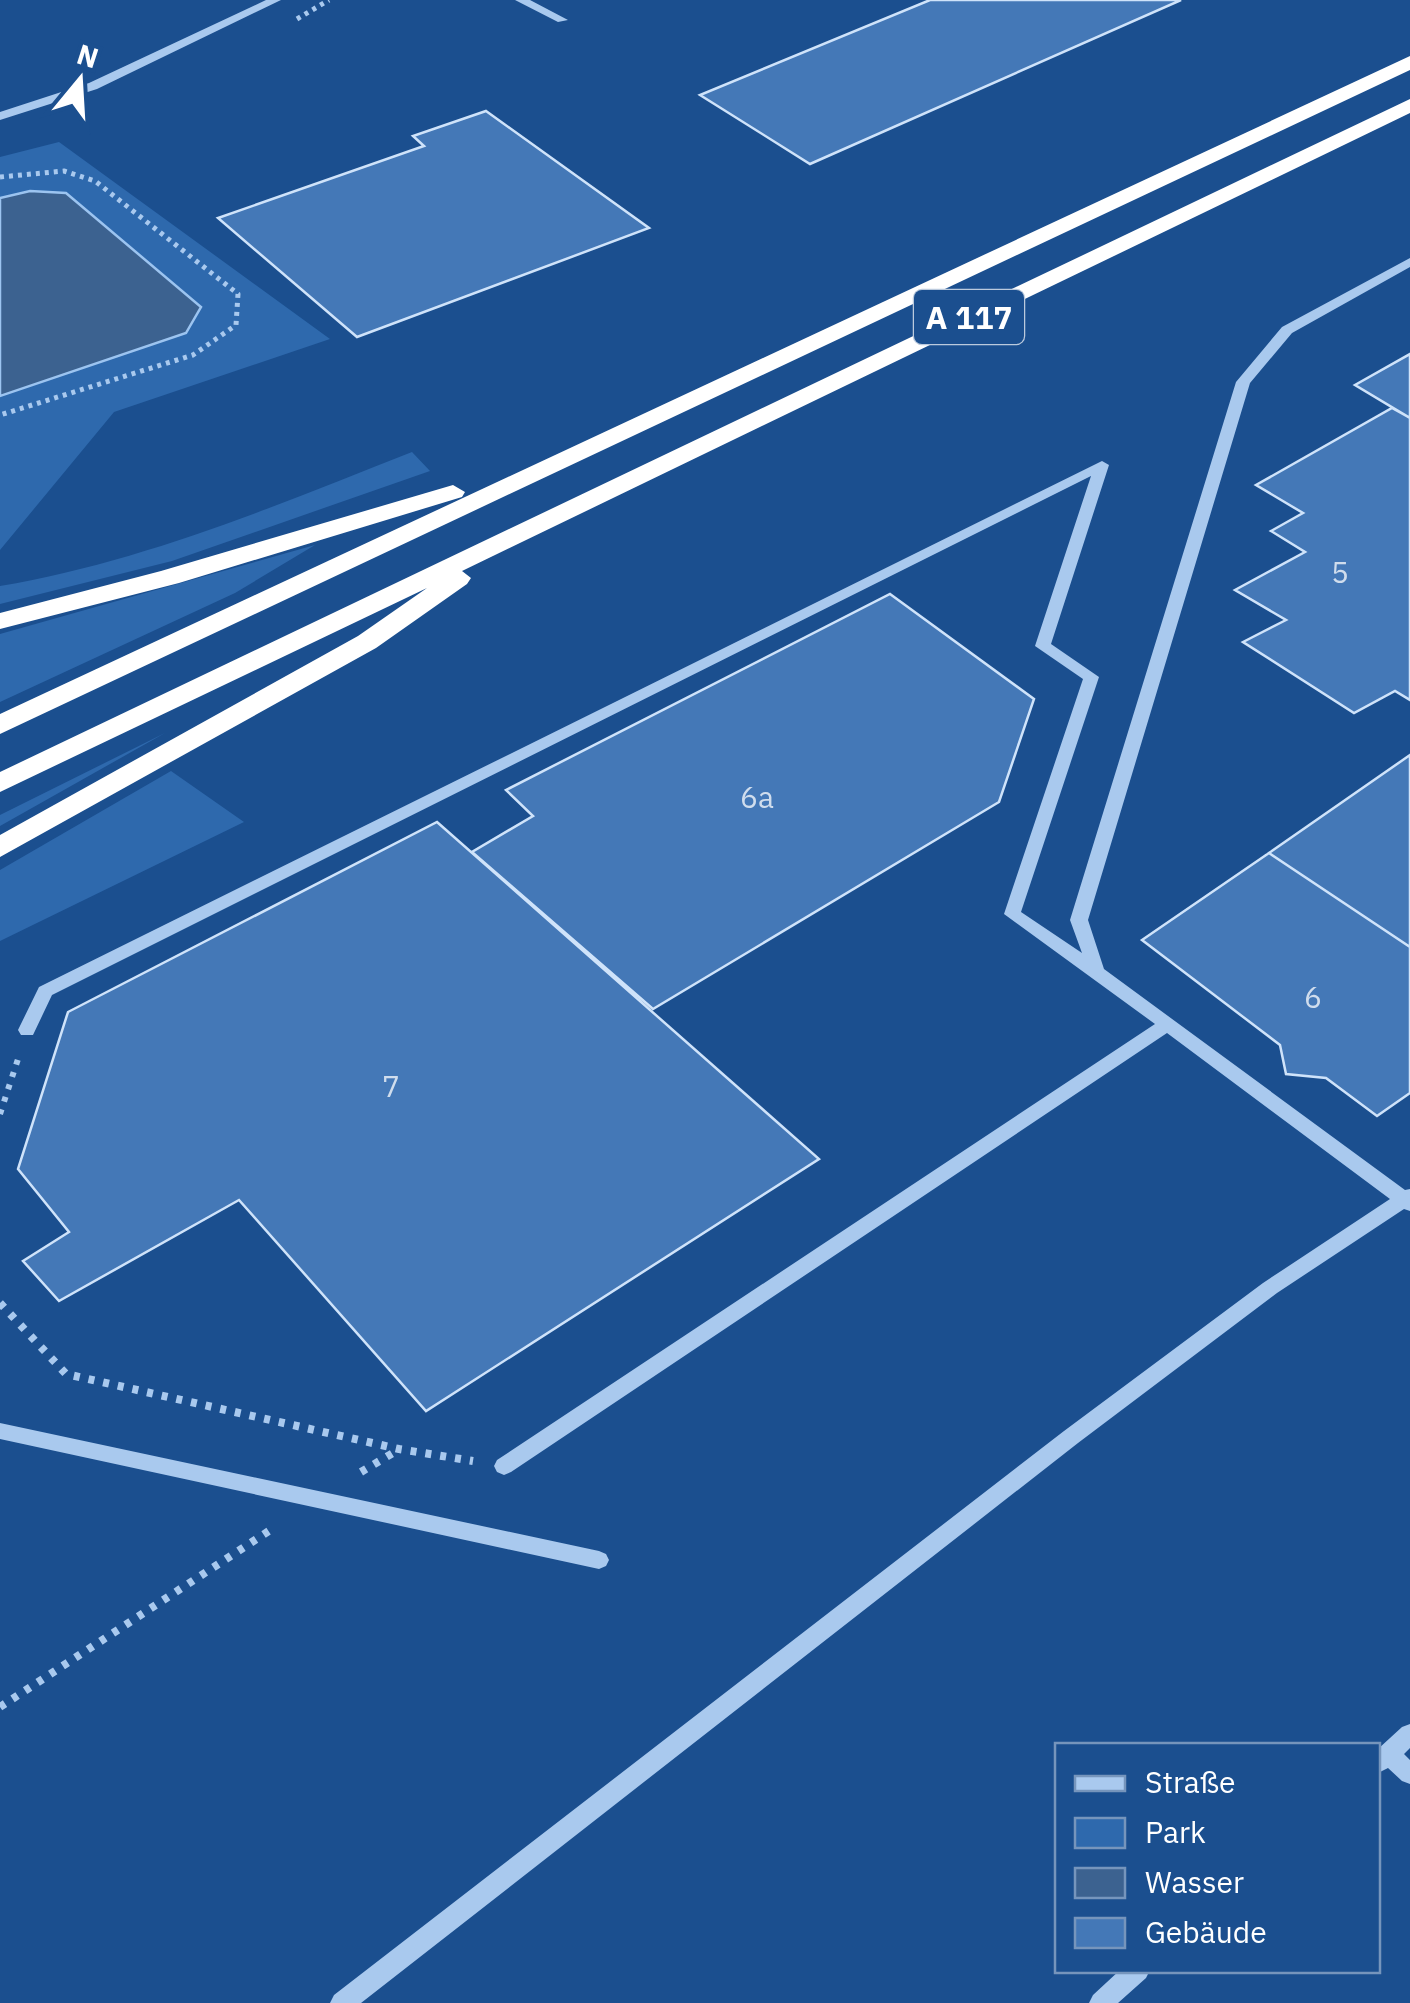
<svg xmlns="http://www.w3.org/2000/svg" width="1410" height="2003" font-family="'IBM Plex Sans',sans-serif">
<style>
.green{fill:#2e69ad}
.water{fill:#3c6290;stroke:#9cc4f0;stroke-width:2.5}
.building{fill:#4478b7;stroke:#cfe3fa;stroke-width:2.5}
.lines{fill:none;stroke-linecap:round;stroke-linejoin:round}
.path-far2{stroke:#a9c9ee;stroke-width:5;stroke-dasharray:4 5;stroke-linecap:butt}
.path-far1{stroke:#a9c9ee;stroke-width:6;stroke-dasharray:5 8;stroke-linecap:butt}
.path{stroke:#a9c9ee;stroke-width:8;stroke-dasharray:6 9;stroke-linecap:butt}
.minor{fill:#a9c9ee;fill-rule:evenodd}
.highway{fill:#fff;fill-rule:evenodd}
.labels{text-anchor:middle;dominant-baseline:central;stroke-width:8;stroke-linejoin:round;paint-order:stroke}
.number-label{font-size:30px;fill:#d0dded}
.shield{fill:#1b4f8f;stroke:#bbcadd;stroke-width:2.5}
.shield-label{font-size:32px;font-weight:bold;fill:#fff}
</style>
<rect width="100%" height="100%" fill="#1b4f8f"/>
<!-- green -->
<path class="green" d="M59,142l271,197 -216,73 -114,138v-393z
M412,452l18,19 -258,90 -172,43v-18c142,-24 278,-81 412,-134z
M315,545l-80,48 -235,109v-68z
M165,733l-165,93v-11z
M171,771l73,51 -244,119v-71z"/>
<!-- water -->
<path class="water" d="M30,191l36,2 135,114 -15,26 -186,63v-198z"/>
<!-- building -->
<path class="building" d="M930,0h251l-371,164 -110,-69z
M486,111l163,117 -292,109 -139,-119 206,-72 -11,-10z
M1410,354v64l-55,-33z
M1392,408l18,10v282l-15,-9 -41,22 -111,-71 43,-22 -51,-30 70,-38 -34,-21 32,-18 -47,-28z
M890,594l144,105 -35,103 -346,207 -181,-157 61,-36 -27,-26z
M1410,755v192l-141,-94z
M437,822l382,337 -393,252 -187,-211 -180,101 -36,-40 46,-29 -51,-63 50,-157z
M1269,853l141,94v146l-33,23 -51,-38 -40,-4 -6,-29 -138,-105z"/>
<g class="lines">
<!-- path-far2 -->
<path class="path-far2" d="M297,19l32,-19
M0,177l64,-6 31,10 143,113 -2,31 -43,30 -193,60"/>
<!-- path-far1 -->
<path class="path-far1" d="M0,1114l18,-55"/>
<!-- path -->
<path class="path" d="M0,1303l66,71 333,75 74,12
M361,1472l37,-22
M0,1707l275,-180"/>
<!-- minor -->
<path class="minor" d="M266,0h15l-184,89 -97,31v-8l89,-29z
M515,0h15l38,20 -10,2z
M1410,258v9l-118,66 -42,50 -162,537 16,49 301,221 5,-1v22l-6,-2 -127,84 -199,150 -717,560h-31l4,-8 730,-564 199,-148 127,-84 -223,-166 -656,439 -7,3 -7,-3 -3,-6 3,-6 658,-436 -151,-110 79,-235 -48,-33 56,-170 -1039,519 -19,40h-12l-3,-5 21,-43 1063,-526 7,4 -58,179 48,33 -78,235 61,41 -12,-33 166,-538 46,-55z
M0,1423l599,128 7,3 3,6 -3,6 -7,3 -599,-130z
M1410,1724v24l-6,6 6,6v24l-8,-3 -14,-13 -10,5v-24l24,-22z
M1120,1970h30l-4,8 -28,25h-29l4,-8z"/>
<!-- highway -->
<path class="highway" d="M1410,56v14l-1410,664v-20z
M1410,99v14l-948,458 9,7 -4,6 -91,64 -376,209v-22l358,-199 69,-48 -427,204v-20z
M453,485l12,7 -3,5 -283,86 -179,46v-16l161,-42z"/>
</g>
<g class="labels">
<!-- number labels -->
<g class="number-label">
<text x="1340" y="571">5</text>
<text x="757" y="796">6a</text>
<text x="1313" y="996">6</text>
<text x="391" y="1085">7</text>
</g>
<!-- shield labels -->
<rect class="shield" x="914" y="290" width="110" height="54" rx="8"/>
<g class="shield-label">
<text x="969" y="317">A 117</text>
</g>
</g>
<!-- legend -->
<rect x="1055" y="1743" width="325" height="230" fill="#1b4f8f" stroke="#7695bc" stroke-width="2.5"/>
<rect x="1075" y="1776" width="50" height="15" fill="#a9c9ee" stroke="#7695bc" stroke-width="2.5"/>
<text x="1145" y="1793" font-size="30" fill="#ffffff">Straße</text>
<rect x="1075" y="1818" width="50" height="30" fill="#2e69ad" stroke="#7695bc" stroke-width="2.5"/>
<text x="1145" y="1843" font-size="30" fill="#ffffff">Park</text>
<rect x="1075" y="1868" width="50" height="30" fill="#3c6290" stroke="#7695bc" stroke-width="2.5"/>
<text x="1145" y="1893" font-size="30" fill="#ffffff">Wasser</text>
<rect x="1075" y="1918" width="50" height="30" fill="#4478b7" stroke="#7695bc" stroke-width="2.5"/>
<text x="1145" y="1943" font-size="30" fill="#ffffff">Gebäude</text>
<!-- north arrow -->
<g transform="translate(80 80) rotate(18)" stroke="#1b4f8f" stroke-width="8" paint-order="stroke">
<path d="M0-8L18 38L0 25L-18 38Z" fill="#ffffff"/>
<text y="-15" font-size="28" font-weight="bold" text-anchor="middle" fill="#ffffff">N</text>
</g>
</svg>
